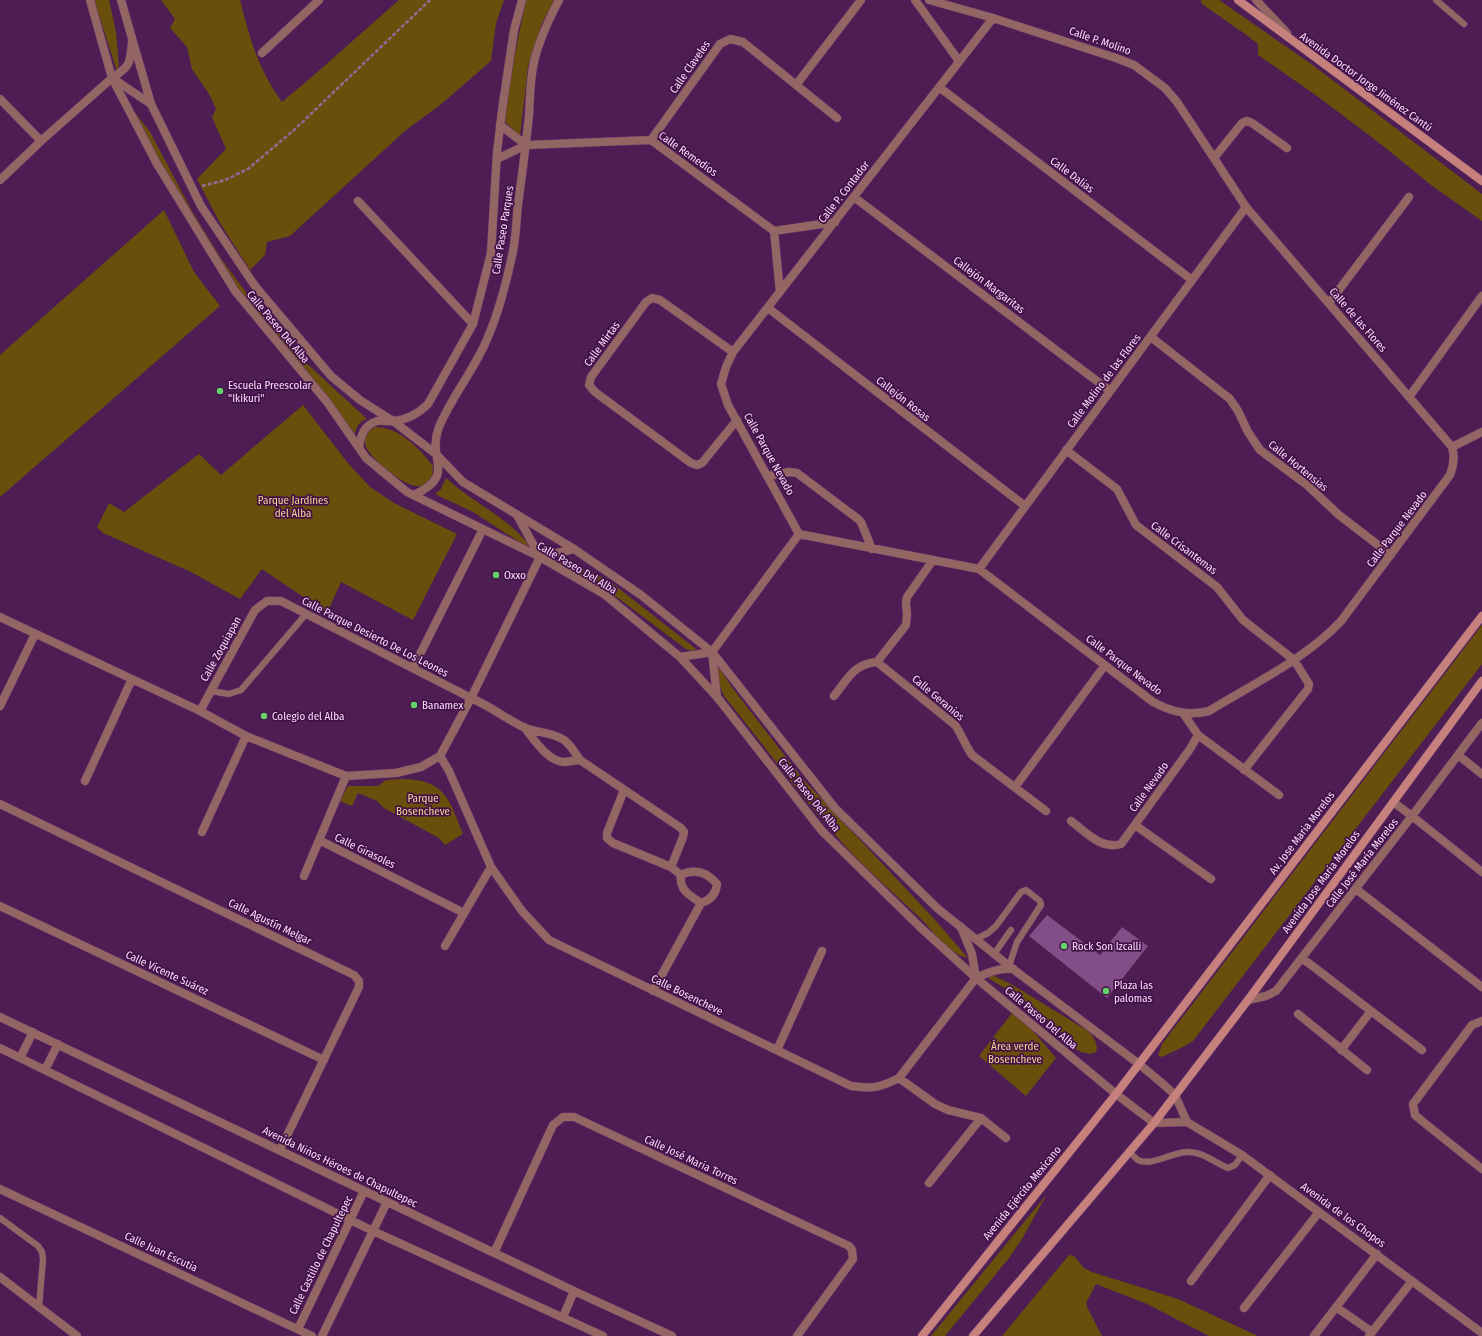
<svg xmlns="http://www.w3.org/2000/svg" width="1482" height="1336" font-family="'Fira Sans Condensed',sans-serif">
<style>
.green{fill:#6a4f0c}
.building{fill:#834e87}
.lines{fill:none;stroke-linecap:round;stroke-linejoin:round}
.service-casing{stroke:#6a3c6e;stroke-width:7}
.minor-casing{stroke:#6a3c6e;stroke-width:9}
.tertiary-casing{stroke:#6a3c6e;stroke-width:9}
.secondary-casing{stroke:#6a3c6e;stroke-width:9}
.path{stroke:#946a97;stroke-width:2.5;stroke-dasharray:4 2;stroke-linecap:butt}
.service{stroke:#936663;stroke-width:6}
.minor{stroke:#936663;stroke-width:8}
.tertiary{stroke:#936663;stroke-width:8}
.secondary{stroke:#c7817c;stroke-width:8}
.poi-dot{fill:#64d468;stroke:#431148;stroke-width:1.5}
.labels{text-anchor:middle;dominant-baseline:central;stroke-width:3.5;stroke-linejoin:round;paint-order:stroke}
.street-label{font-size:11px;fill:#fadcfc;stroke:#431148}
.poi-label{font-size:11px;fill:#fadcfc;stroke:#431148;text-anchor:start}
.park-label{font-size:11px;fill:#f9d691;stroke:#431148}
</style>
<rect width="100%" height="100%" fill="#4e1d53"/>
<!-- green -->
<path class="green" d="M94,0h15l7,32 3,35 -2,4z
M161,0h79c10,39 18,69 42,102l32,-27 85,-75h105l-8,23 -5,38 -52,45 -33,24 -116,106 -23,6 -2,13 -15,15 -30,-47 -23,-44 29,-30 -14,-32 4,-8 -7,-15 -17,-25 -5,-22 -17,-19 5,-9z
M526,0h29l-13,23 -14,44 -8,69 -16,-15 6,-44z
M1201,0h18l95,66 168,128v27l-51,-36 -49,-40 -65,-49 -59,-41v-11l-13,-10 -43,-30z
M130,106l20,26 42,79 30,49 43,58 38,42 64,59c-8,3 -10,6 -12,15l-118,-145 -81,-131z
M164,210l30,62 26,34 -220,191v-142z
M303,405l44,57 23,25 24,16 63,31 -44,86 -72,-38 -14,31 -65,-44 -22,30 -49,-27 -88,-39 -6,-6 12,-24 15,9 75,-58 22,21z
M375,427c24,0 44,21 58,39l-1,13c-3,3 -6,6 -10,7 -15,4 -50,-26 -56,-39 -1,-2 -1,-6 -1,-9l5,-8z
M446,478c27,25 62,39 85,69l-10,-4 -48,-31 -38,-18 6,-5z
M551,559l41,13 20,11 84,66 -3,2 -7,-2 -68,-51z
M1482,625v39l-289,377 -10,6 -21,10 -4,-2 4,-11z
M719,667l12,19 72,93 134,143 31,36c-20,-4 -34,-26 -48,-40 -25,-24 -51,-46 -74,-71 -44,-48 -81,-101 -122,-151 -4,-10 -9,-19 -5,-29z
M401,779c44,0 48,20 62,55l-18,11 -6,-7 -55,-30 -7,-7 -19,-8 -6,13 -12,-5 8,-15h30l8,-6z
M992,975l19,9 77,47c6,6 11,14 8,21l-6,2 -9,-2 -11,-7 -12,-16 -23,-20 -11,-9 -36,-22z
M1012,1013l16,12 28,33 -30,38 -47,-40z
M1047,1194l-25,45 -13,19 -64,78h-14z
M1069,1255l5,1 10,12 8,4 86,27 80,37h-49l-62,-32 -51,-20 -10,19 2,6 14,27h-100z"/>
<!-- building -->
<path class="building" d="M1047,915l53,40 22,-28 26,19 -41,52 -78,-62z"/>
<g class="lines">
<defs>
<path id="service" d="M1436,0l28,24
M211,691l18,3 12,-4 65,-76
M976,939l12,-6 8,-7 25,-34 5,-2 14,11 1,4 -24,37 -8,24
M994,954l17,-24
M1129,1151c3,3 6,7 9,9 12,7 35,-8 49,-8 15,-1 28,11 41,16l7,-3 7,-10
M0,1218l38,28 4,6 1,7 -4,48"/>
<path id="minor" d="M915,0l44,61
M929,0l64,18 123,40 18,7 31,23 12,14 69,105 206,240c3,10 2,18 -2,28l-109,146c-34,37 -88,63 -132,90 -21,5 -37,1 -56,-9l-174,-133 -180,-35 -71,-129 -7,-21 5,-17 7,-15 260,-334
M262,53l57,-53
M112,78l39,26
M796,85l65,-85
M939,87l253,193
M0,99l41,42
M500,125l26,20
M651,140l69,-96 10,-5 13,3 94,76
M1214,158l28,-35 5,-2 5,2 35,25
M497,159l29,-14 125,-5 123,91 61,-9
M0,180l41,-39 71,-63c19,-12 18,-15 20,-36
M854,197l256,194
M358,201l115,123
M774,231l6,61
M1329,303l80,-106
M768,308l257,198
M1151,337l79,62 8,12 10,21 12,18 47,35 32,30 52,40
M733,352l-73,-52 -8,-2 -6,4 -55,75 -2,8 6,7 96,71 6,2 5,-2 35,-43
M1409,397l73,-101
M1452,447l30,-15
M1066,450l51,39 19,36 81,62 26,33 51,40 15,24 -1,5 -64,81
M768,476l21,-4 8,1 61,46 3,3 11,27
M517,515l23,42
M540,557l34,-8
M979,569l267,-362
M0,617l200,94 46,25 100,40 50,-3 25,-6 19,-11 31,-58 69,-141
M680,657l32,-5
M877,662l78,63c7,10 10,20 17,30l74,56
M413,668l70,-139
M834,696c14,-17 19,-32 43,-34l29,-37 1,-11 -1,-11 1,-6 26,-37
M717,697l-5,-45 87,-118
M0,706l35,-72
M200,711l55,-101 12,-9h14l190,97c19,8 34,20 52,29 13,6 29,5 41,13 7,5 11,13 16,20l101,68 3,4 -1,5 -12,30
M1183,713l15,22 81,60
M524,727c10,12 23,34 40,35 5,0 11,-2 16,-2
M1458,755l24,19
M440,756l9,15 42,96 31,44 27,29 302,146c21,3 28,2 48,-8l77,-100c13,-6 23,-10 37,-9
M85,781l47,-102
M1015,787l90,-122
M624,790l-17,43v5l6,5 58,24 10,8
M1393,802l19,14 70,56
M0,804l354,171 5,6v6l-79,163
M1071,821c15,11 30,29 50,23l69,-95 8,-14
M1135,825l76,54
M202,832l44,-96
M319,840l145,73
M681,875c-2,15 8,20 20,28
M304,876l42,-100
M1356,889l126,98
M0,906l324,154
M961,927l11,27 4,24
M445,946l46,-79
M1302,958l120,92
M653,991l48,-88c10,-3 15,-9 16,-19 -10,-12 -22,-16 -36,-9
M1248,1000l18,-4 10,-5 136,-175 70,-93
M1298,1014l69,56
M0,1017l574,274 98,45
M1482,1021l-10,4 -59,79 2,11 7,6 60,48
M0,1048l373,183 230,105
M777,1050l45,-99
M1341,1050l30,-39
M20,1058l13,-26
M45,1070l13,-26
M899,1078l36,26 13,6 33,8 25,20
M929,1183l52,-65
M0,1189l312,147
M494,1253l59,-128 10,-8h11l275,129 3,4 1,9 -56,77
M0,1277l77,59
M1191,1281l79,-106
M1336,1307l36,25
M1244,1308l75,-96
M563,1317l11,-26
M298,1329l66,-138
M322,1336l65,-134
M1314,1336l63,-82
M1369,1336l43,-55"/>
<path id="tertiary" d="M90,0l22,78 45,86 78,127 92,111 39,56 41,34 133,65 64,37 76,63 37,40 105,134 99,97 55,50 140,116 38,29 33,-1 55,33 240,178
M121,0l30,104 50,102 54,80 76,90 29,24 33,21 43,33 27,28 111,67 67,46 71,57 123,156 102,100 76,61 126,95 24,20 12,11 12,27
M1256,0l31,33
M359,447c2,-12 5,-22 18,-26 5,-1 11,1 16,0 14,-1 25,-7 35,-17l45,-80 18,-71 6,-101 6,-49 11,-73 8,-30
M414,495c44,-21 12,-35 25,-68 13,-31 36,-58 49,-90 11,-26 18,-53 24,-81 4,-16 4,-34 6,-51 4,-30 8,-60 11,-90 1,-15 1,-32 4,-48 4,-23 15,-46 26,-67"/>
<path id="secondary" d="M1238,0l244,181
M922,1336l194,-242 366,-478
M973,1336l181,-213 94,-123 234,-319"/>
</defs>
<!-- service casing -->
<use href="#service" class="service-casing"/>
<!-- minor casing -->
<use href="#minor" class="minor-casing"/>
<!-- tertiary casing -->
<use href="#tertiary" class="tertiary-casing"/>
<!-- secondary casing -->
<use href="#secondary" class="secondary-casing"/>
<!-- path -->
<path class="path" d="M202,186l23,-6 23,-11 46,-39 136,-130"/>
<!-- service -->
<use href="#service" class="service"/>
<!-- minor -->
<use href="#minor" class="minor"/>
<!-- tertiary -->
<use href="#tertiary" class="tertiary"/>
<!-- secondary -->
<use href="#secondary" class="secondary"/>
</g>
<!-- markers -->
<g class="poi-dot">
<circle cx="220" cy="391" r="4"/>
<circle cx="496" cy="575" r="4"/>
<circle cx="414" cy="705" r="4"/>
<circle cx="264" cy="716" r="4"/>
<circle cx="1064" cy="946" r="4"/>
<circle cx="1106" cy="991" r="4"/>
</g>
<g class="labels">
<!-- street labels -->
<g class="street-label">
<text transform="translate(1100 41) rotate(19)">Calle P. Molino</text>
<text transform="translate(690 67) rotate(-55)">Calle Claveles</text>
<text transform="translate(1366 82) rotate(36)">Avenida Doctor Jorge Jiménez Cantú</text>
<text transform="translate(688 154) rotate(35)">Calle Remedios</text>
<text transform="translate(1072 175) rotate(37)">Calle Dalias</text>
<text transform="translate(844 192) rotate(-52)">Calle P. Contador</text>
<text transform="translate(503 230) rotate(-81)">Calle Paseo Parques</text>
<text transform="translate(989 285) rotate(37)">Callejón Margaritas</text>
<text transform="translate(1358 320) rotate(49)">Calle de las Flores</text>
<text transform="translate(278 327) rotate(50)">Calle Paseo Del Alba</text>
<text transform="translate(602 344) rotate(-54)">Calle Mirtas</text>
<text transform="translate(1104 381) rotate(-53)">Calle Molino de las Flores</text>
<text transform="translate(903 399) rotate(38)">Callejón Rosas</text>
<text transform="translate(769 454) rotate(61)">Calle Parque Nevado</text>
<text transform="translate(1298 466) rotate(39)">Calle Hortensias</text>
<text transform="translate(1397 529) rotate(-53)">Calle Parque Nevado</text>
<text transform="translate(1184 548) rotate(37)">Calle Crisantemas</text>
<text transform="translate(577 568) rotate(31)">Calle Paseo Del Alba</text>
<text transform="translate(375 637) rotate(27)">Calle Parque Desierto De Los Leones</text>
<text transform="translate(221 649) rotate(-61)">Calle Zoquiapan</text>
<text transform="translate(1124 665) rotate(37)">Calle Parque Nevado</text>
<text transform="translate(938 698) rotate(40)">Calle Geranios</text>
<text transform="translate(1149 787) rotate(-54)">Calle Nevado</text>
<text transform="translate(809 795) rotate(51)">Calle Paseo Del Alba</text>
<text transform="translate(1302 833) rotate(-53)">Av. Jose Maria Morelos</text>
<text transform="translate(365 851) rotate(26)">Calle Girasoles</text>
<text transform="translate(1362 863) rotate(-52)">Calle José María Morelos</text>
<text transform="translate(1321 882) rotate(-54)">Avenida Jose Maria Morelos</text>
<text transform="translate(270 922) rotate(26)">Calle Agustín Melgar</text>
<text transform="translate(167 973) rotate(25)">Calle Vicente Suárez</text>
<text transform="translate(687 995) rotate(26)">Calle Bosencheve</text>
<text transform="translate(1041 1018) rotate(40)">Calle Paseo Del Alba</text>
<text transform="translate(691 1160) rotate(25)">Calle José María Torres</text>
<text transform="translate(340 1167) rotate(26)">Avenida Niños Héroes de Chapultepec</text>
<text transform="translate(1022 1193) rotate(-51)">Avenida Ejército Mexicano</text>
<text transform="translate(1343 1215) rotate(36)">Avenida de los Chopos</text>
<text transform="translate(161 1252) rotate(25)">Calle Juan Escutia</text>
<text transform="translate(321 1255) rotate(-64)">Calle Castillo de Chapultepec</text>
</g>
<!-- poi labels -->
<g class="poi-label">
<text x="228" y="385">Escuela Preescolar<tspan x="228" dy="13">"Ikikuri"</tspan></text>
<text x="504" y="575">Oxxo</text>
<text x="422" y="705">Banamex</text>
<text x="272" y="716">Colegio del Alba</text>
<text x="1072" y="946">Rock Son Izcalli</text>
<text x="1114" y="985">Plaza las<tspan x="1114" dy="13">palomas</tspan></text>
</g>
<!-- park labels -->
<g class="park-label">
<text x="293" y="500">Parque Jardines<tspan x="293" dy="13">del Alba</tspan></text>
<text x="423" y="798">Parque<tspan x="423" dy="13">Bosencheve</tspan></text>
<text x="1015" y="1046">Área verde<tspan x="1015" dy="13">Bosencheve</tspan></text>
</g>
</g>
</svg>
